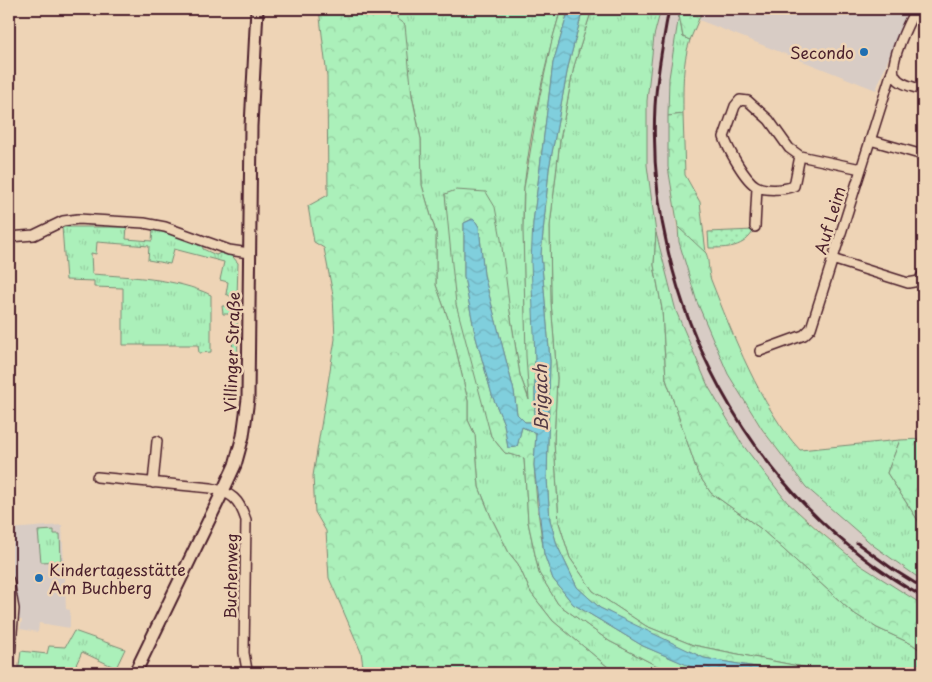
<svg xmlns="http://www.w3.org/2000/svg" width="932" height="682" font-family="'Playpen Sans',sans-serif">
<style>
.built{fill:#d8ccc5}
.grass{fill:url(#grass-tufts);stroke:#7a8872}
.forest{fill:url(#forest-crowns);stroke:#7a8872}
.park{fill:url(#park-dots);stroke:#7a8872}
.water{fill:url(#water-waves);stroke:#6a8996}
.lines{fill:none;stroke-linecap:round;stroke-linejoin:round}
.street-casing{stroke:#4a1f2b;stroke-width:12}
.secondary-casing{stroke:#4a1f2b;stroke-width:15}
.street{stroke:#eed4b6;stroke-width:9}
.secondary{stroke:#eed4b6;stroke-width:11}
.rail{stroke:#4a1f2b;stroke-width:3}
.poi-dot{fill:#1f6fb2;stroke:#eed4b6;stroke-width:2}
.labels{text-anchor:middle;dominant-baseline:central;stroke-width:5;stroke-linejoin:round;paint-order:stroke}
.poi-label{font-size:16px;fill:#4a1f2b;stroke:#eed4b6;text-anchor:end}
.street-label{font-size:16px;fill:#4a1f2b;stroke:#eed4b6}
.water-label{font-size:18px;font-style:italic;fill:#523946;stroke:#eed4b6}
</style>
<defs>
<pattern id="grass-tufts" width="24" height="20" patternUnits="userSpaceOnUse" patternTransform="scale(1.25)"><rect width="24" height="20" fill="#abf0ba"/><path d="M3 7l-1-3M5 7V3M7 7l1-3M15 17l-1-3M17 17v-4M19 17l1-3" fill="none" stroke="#95cda0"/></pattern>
<pattern id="forest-crowns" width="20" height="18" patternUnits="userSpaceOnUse" patternTransform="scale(1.25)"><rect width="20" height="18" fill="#abf0ba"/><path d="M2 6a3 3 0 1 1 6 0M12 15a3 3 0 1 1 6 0" fill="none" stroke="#95cda0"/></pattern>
<pattern id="park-dots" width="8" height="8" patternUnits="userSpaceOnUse" patternTransform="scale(1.25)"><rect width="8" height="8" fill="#abf0ba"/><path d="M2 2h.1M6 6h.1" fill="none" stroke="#95cda0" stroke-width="1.8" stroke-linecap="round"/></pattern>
<pattern id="water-waves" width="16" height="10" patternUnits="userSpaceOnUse" patternTransform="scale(1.25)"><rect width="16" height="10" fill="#80cfdd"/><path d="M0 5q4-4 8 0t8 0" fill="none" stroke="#70b1be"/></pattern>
</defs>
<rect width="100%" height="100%" fill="#eed4b6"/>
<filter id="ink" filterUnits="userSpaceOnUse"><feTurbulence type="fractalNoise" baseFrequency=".02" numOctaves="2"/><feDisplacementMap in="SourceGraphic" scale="10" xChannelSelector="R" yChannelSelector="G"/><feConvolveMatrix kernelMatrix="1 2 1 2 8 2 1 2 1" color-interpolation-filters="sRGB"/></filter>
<g filter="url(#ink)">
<!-- built -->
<path class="built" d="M661,9h20l-12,69 -1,38v51l11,75 49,132 34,56 44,57 68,59 49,35v24l-63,-40 -73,-63 -45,-58 -34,-58 -32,-75 -20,-78 -9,-68v-64l7,-65z
M703,9h205l-32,81 -177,-70z
M62,525l4,84 4,1v18l-31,-5 -1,9 -18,-3 2,-9 -6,-1 -1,-36 -6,-18v-36z"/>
<!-- grass -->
<path class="grass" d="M399,9h162c-17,57 -30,118 -37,178 -2,26 0,53 0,79 1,46 2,91 6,136l-10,-27 -10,-63 -65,-118 4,31 34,176 8,35 14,17 19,5 4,64 11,51 19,31 51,37 54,28 12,4h-60l-62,-52 -22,-28 -13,-29 -9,-11 -18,-36 -12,-30 -4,-52 -7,-15v-19l-18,-77 -14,-39v-52l-14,-48 -1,-46 -24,-120z
M592,9h69l-7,27 -7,65v64l9,68 -2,32 8,44 4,70 32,95 13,19 49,35 92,84 25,16 35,16 11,8v21h-90l-140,-28 -47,-19 -53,-35 -23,-33 -11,-35 -5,-81 3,-64 -6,-76 -1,-76 10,-86 14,-74z
M679,15l4,22 7,3c-8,24 -7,49 -7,74l-15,2 1,-38z
M62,227h65l-1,12 26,2 1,-12 49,14 1,6 13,6 7,-3 10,5 5,6 -1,35h-3l-8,-4 2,-12 -8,-2 4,-18 -50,-13 -4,15 -22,-4 1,-14 -52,-4 -1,12 -5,-1 1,21c38,3 84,4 119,21v57l-12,1 -1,-8h-75v-57l-29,-1v-6l-28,-1z
M678,227c6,5 25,21 28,26 3,6 2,19 5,27 21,53 50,128 89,170l100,-10 -13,33 36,55v53l-49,-35 -68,-59 -44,-58 -34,-55 -31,-72 -18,-60z
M222,306h15l1,68h-5l-1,-60h-9z
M54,530v4h6l1,27 -20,1 -3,-31z
M74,631l51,18 -9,19 -34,-16 -9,19 4,2h-59l3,-22 26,3 2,-8 16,1z"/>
<!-- forest -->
<path class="forest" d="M319,9h80l-2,10 8,6 7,71 9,43 1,46 14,48v52l14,39 18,77v19l7,15 4,52 12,30 18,36 9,11 13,29 22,28 62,52h-251l-3,-21 -32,-74 -3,-47 -11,-19 -2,-36 22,-137 -2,-44 -9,-47 -10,-6 -6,-36 20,-11 -1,-118z
M561,9h8l-16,54 -20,160 2,134v65h-10l-8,-8 -3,-23 -30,-116 -5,-48 -3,-5 -4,-3 -8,4v54l11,57 17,61 12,29 4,24 9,-2 5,-19 14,6 -2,32 3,39 7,50 9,25 20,25 70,42 64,27h-32l-12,-4 -54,-28 -51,-37 -19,-31 -11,-51 -4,-64 -19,-5 -14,-17 -35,-132 -11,-110 11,-4 30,2 9,15 6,32 9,73 10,63 9,25 -3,-44 -3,-126 1,-42 15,-88 12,-56z
M583,9h9l-18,57 -14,74 -10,86 1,76 6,76 -3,64 5,81 11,35 23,33 53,35 47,19 140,28h-43l-86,-15 -49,-22 -55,-28 -23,-21 -20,-42 -7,-25 -3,-41 3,-118 -9,-107 8,-85 19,-102z
M681,9h22l-13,31 -7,-3 -4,-22z
M683,114l2,61 15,27 6,51 -28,-26 -10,-60v-51z
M656,233l20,78 32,75 34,58 45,58 32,29 41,34 63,40v47l-11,-8 -35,-16 -25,-16 -92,-84 -49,-35 -13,-19 -32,-95 -4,-70 -8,-44z
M923,439v89l-36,-55 13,-33z"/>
<!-- park -->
<path class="park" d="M754,230c-10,18 -26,18 -45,18l-1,-16z"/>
<!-- water -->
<path class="water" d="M569,9h14l-15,58 -19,102 -8,85 9,107 -3,118 3,41 7,25 20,42 23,21 104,50 86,15 -87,-1 -60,-26 -70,-42 -20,-25 -9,-25 -10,-89 2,-32 -14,-6 -5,20 -9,1 -4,-24 -12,-29 -17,-61 -11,-57v-54l9,-4 3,3 3,5 5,48 30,116 3,23 8,8h10v-65l-4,-95 2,-39 20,-160z"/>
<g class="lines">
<defs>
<path id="street" d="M916,9c-7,12 -28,55 -21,67 5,9 19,11 28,14
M870,140l53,15
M800,156l-6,30c-10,4 -29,5 -38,0 -11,-6 -28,-37 -32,-49l11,-31 5,-6 8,1 21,19 20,28 11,8 61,13
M755,227l2,-40
M9,237l25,-2 29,-14 15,-2 66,4 21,4 64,23 20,3
M832,259l76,24 11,-2 4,-7
M760,351l44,-16 7,-7 82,-260
M97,477l114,11c21,5 28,11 35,32l-2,133 3,17
M153,483l4,-42
M9,581l5,28 -5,58"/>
<path id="secondary" d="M135,673l88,-182 12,-26 8,-29 5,-37 3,-273 6,-117"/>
</defs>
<!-- street casing -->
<use href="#street" class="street-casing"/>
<!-- secondary casing -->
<use href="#secondary" class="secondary-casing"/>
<!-- street -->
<use href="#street" class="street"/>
<!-- secondary -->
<use href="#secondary" class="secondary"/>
<!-- rail -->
<path class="rail" d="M669,9c-6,32 -12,64 -14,97 -10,197 95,394 268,491
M857,543l37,27 29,18"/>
</g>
</g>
<!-- markers -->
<g class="poi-dot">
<circle cx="864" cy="52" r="5"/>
<circle cx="39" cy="578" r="5"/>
</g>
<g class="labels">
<!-- poi labels -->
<g class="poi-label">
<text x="854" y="52">Secondo</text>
<text x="49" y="569" text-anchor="start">Kindertagesstätte<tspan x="49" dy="18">Am Buchberg</tspan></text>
</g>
<!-- street labels -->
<g class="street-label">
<text transform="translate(829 220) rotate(-73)">Auf Leim</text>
<text transform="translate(231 352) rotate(-88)">Villinger Straße</text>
<text transform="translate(230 576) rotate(-89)">Buchenweg</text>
</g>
<!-- water labels -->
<g class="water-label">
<text transform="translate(540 398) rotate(-91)">Brigach</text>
</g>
</g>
<!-- margin -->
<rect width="932" height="682" fill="none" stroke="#eed4b6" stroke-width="30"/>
<rect x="15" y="15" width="902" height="652" fill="none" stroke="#4a1f2b" stroke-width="2" filter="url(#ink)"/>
</svg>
